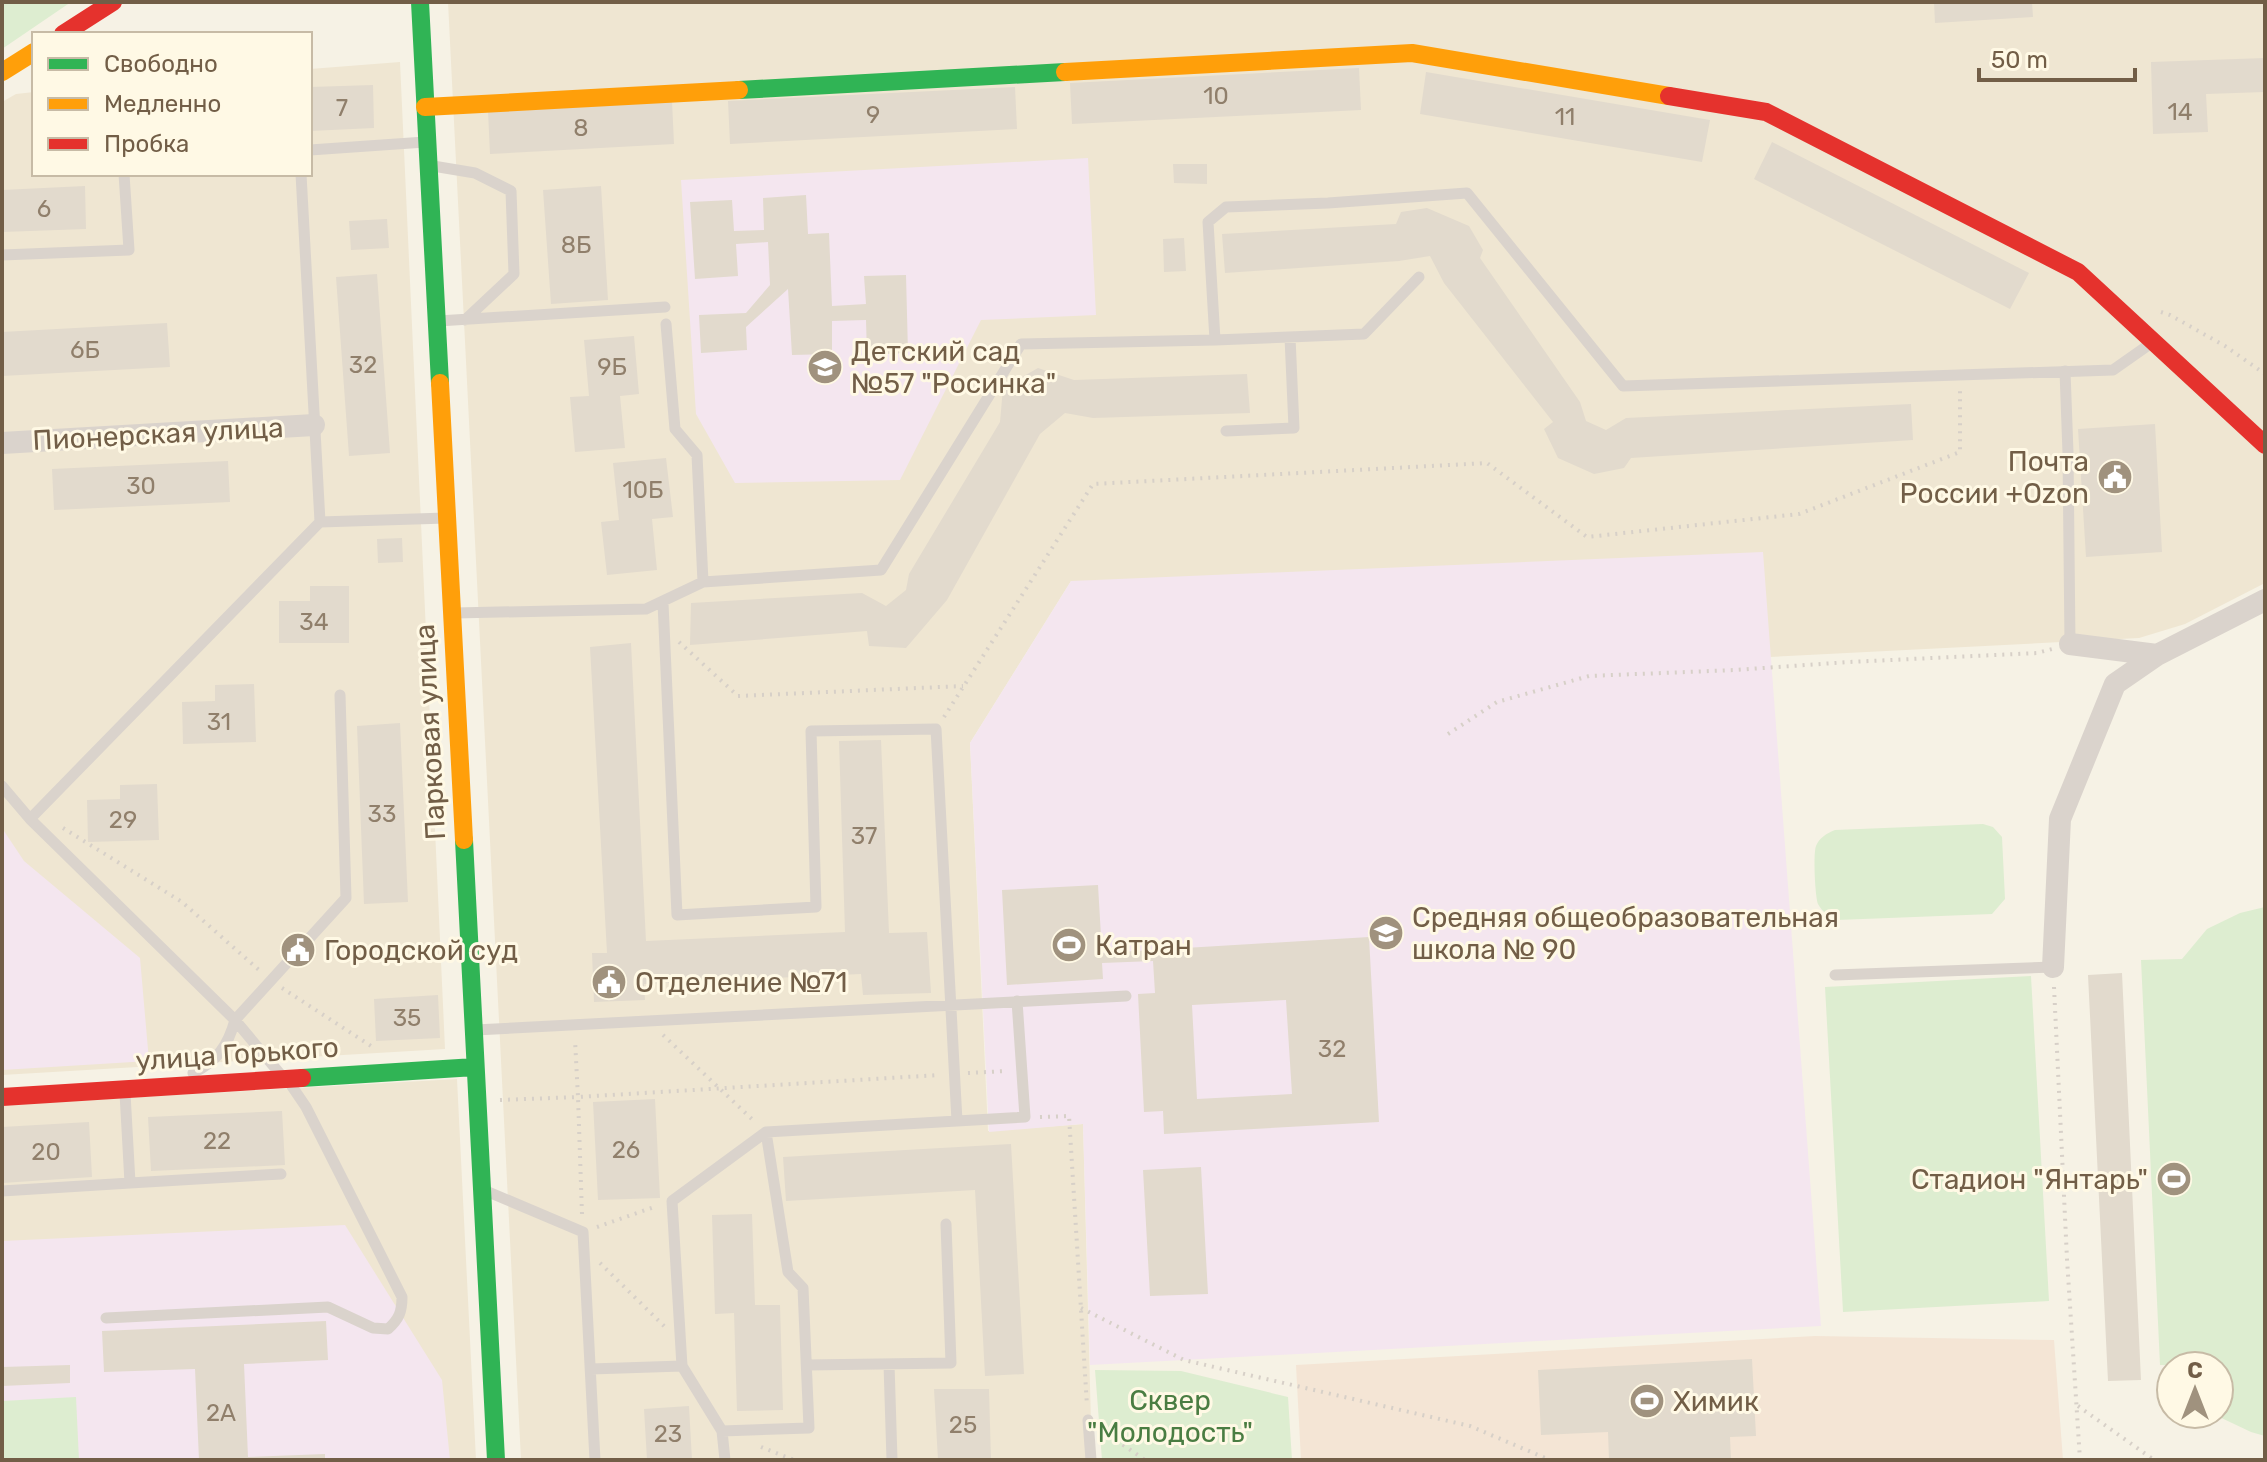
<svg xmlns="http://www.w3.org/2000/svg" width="2267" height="1462" font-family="Rubik,sans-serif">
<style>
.residential{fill:#efe6d2}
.commercial{fill:#f4e5d5}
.education{fill:#f4e6ef}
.green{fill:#ddedd0}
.building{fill:#e2dacd;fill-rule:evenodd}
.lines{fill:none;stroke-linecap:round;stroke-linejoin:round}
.path{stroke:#d7d0c8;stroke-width:4;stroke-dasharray:2 6;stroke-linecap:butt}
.lane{stroke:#dad3cc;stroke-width:11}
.street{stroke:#dad3cc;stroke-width:22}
.fast{stroke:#30b455;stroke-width:18}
.slow{stroke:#ff9f0a;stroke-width:18}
.jam{stroke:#e5322d;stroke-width:18}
.labels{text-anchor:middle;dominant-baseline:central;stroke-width:6;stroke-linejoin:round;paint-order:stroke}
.number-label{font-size:24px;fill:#907f6b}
.poi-label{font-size:28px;fill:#725e47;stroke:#fff9e5;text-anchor:start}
.street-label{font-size:28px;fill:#725e47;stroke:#fff9e5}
.park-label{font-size:28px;fill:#4a7d42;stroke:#fff9e5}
</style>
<rect width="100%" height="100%" fill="#f6f2e5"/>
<!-- residential -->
<path class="residential" d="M448,2h1817v581l-80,41 -46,14 -369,19 -699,-76 -101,162 18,388 95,-7 9,336h-571z
M400,62l45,987 -443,26v-973l14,-8 18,-2v82h276v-105z
M457,1079l19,381h-474v-355z"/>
<!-- commercial -->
<path class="commercial" d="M1815,1336l239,4 9,120h-762l-5,-95z"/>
<!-- education -->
<path class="education" d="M1088,158l8,157 -115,5 -81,160 -165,3 -39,-69 -15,-234z
M1763,552l58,774 -731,39 -7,-241 -94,8 -19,-389 101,-162z
M2,828l22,33 116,97 9,103 -147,9z
M345,1225l97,155 8,80h-448v-219z"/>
<!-- green -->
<path class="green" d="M2,2h69l-69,47z
M1983,824l10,3 9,10 3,62 -13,15 -155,6c-7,-3 -15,-8 -19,-16 -3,-8 -5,-50 -2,-58 3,-8 11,-13 19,-16z
M2265,907v529l-14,-4 -38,-18h6v-48l-59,-1 -19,-405 41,-1 25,-30 33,-16z
M2031,976l18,325 -206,11 -18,-325z
M1095,1370l86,1 107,26 4,63h-190z
M76,1397l3,63h-77v-59z"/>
<!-- building -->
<path class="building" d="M1934,2h98l1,15 -98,6z
M2265,58v34l-59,2 2,38 -55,2 -2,-72z
M1359,68l2,42 -289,14 -2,-41z
M1426,72l284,48 -8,42 -282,-48z
M373,85l1,43 -64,3v-44z
M1015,87l2,42 -287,15 -2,-43z
M672,101l2,43 -184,10 -2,-43z
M1772,142l257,131 -19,36 -256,-130z
M1173,164h34v20l-33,-1z
M85,186l1,43 -84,3v-42z
M601,186l7,114 -57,4 -8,-114z
M806,195l2,39 21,-1 3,73 34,-2 -2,-28 42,-1 2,78 -41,2 -1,-35 -34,1v33l-40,1 -4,-66 -42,38 1,23 -46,3 -2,-38 47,-2 24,-28 -2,-43 -32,2 2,32 -43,3 -5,-77 42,-2 2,31 30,-1 -1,-32z
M1427,208l42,18 14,24 -3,8 100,144 6,19 20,9 20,-12 285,-14 2,36 -282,18 -7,10 -30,6 -36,-16 -14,-29 9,-7 -109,-139 -14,-27 -31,5 -174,12 -3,-39 174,-10 5,-12z
M387,219l2,29 -38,2 -2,-29z
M1184,238l2,33 -22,1 -1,-33z
M377,274l13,179 -41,3 -13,-179z
M167,323l3,44 -168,9v-44z
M634,336l5,58 -19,2 5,52 -50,4 -5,-55 19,-1 -5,-56z
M1038,368l36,12 173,-6 3,39 -157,5 -28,-5 -25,21 -93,166 -41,48 -37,-2 -2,-15 -177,14 1,-42 171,-10 24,13 20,-16 3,-16 91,-152 3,-34z
M2155,424l7,128 -76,5 -8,-128z
M666,458l7,59 -21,2 5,51 -50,5 -6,-53 18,-2 -6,-57z
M228,461l2,41 -176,8 -2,-41z
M402,538l1,24 -25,1 -1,-24z
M310,586h39v57h-70v-42h31z
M631,643l15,298 199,-9 -6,-191 42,-1 8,193 38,-1 4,61 -68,2 -2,-21 -217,10 1,16 -51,2 -2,-49h15l-17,-306z
M254,684l2,58 -73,2 -1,-42 33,-1v-16z
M400,723l8,179 -44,2 -7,-178z
M157,784l2,56 -71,2 -1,-42 33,-1v-14z
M1098,885l4,68 267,-16 10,185 -215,12 -1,-23 -19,1 -6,-118 17,-1 -2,-32 -51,2 1,16 -96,6 -5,-95zM1286,1000l6,94 -95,5 -5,-94z
M2122,973l19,407 -33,1 -20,-406z
M438,995l2,43 -64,3 -2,-42z
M655,1099l5,99 -62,2 -5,-98z
M282,1111l3,54 -134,6 -3,-54z
M89,1122l3,55 -90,6v-56z
M1011,1144l13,230 -39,2 -10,-186 -189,11 -3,-44z
M1201,1167l7,127 -58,2 -7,-126z
M752,1214l3,91h25l3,105 -46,1 -3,-98 -19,1 -3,-99z
M326,1321l2,39 -84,4 4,93 77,-3v6h-126l-4,-91 -91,3 -2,-41z
M1752,1359l4,77 -26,1 1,23h-122l-1,-28 -67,3 -3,-65z
M70,1365v18l-68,3v-19z
M934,1389h55l2,71h-53z
M689,1406l3,54h-45l-3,-51z"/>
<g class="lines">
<!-- path -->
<path class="path" d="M2161,312l9,3 55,31 40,28
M679,642l59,54 225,-10
M944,717l149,-233 394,-21 100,74 212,-23 161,-62v-63
M1448,734l49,-32 92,-26 146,-6 114,-8 188,-9 15,-4
M63,828l119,74 77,68
M2054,987l13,272 13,201
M282,988l89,58
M663,1035l92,87
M968,1073l39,-2
M500,1100l78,-3 -3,-57
M1040,1117l29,-1 18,290
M582,1214l-4,-117 361,-22
M597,1227l60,-21
M600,1263l65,64
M1081,1308l103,52 286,66 80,34
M2078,1406l76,54
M1103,1431l42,29
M761,1447l33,13"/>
<!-- lane -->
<path class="lane" d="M310,150l115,-8
M433,166l42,7 36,18 3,83 -49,46
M301,174l19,348 126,-4
M2,255l127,-5 -5,-76
M438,321l227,-14
M666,324l9,105 22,26 6,127
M1215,340l149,-6 55,-57
M2065,371l3,82 2,191
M1226,431l68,-3 -4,-91
M663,603l14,312 139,-8 -5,-176 125,-2 21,392 68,-4 -8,-116
M455,613l191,-4 57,-27 178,-12 140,-226 194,-4 -7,-118 18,-15 102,-4 139,-10 156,193 490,-16 37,-26
M2,786l28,33
M1835,975l218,-8
M475,1030l651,-34
M193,1073c24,-12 35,-27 42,-53l111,-122 -6,-203
M281,1075l-46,-55 -205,-201 290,-297
M130,1183l151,-9
M2,1191l128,-8 -5,-90
M486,1191l97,41 12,228
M106,1318l222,-11 45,21 15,1c11,-10 14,-17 14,-32l-96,-190 -17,-25
M889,1364l3,96
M807,1365l144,-2 -5,-139
M682,1366l40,65
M591,1369l91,-3 -10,-165 94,-69
M1088,1420l3,40
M725,1460l-3,-29 87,-3 -6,-140 -15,-16 -22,-140 191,-11"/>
<!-- street -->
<path class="street" d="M2,443l312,-18
M2070,644l87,11
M2053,967l7,-148 55,-135 42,-29 108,-55"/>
<!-- fast -->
<path class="fast" d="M420,2l20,381
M739,90l326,-18
M464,840l32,620
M302,1078l173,-11"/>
<!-- slow -->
<path class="slow" d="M2,72l32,-20
M1065,72l347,-19 257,43
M425,107l314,-17
M440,383l24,457"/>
<!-- jam -->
<path class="jam" d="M63,34l50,-32
M1669,96l97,16 312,160 187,173
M2,1097l300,-19"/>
</g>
<!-- icons -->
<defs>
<symbol id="school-disc" viewBox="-11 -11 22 22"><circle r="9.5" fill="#a0927e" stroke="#fff9e5"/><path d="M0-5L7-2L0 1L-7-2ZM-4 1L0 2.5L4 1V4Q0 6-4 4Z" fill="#fff"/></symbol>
<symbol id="civic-disc" viewBox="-11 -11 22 22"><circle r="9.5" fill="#a0927e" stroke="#fff9e5"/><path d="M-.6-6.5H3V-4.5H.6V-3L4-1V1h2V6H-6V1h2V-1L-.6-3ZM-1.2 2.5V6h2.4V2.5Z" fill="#fff"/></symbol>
<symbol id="stadium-disc" viewBox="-11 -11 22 22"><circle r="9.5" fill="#a0927e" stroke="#fff9e5"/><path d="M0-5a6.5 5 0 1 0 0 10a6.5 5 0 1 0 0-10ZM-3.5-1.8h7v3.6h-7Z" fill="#fff"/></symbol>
</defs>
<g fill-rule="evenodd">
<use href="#school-disc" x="805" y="347" width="40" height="40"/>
<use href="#civic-disc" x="2095" y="457" width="40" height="40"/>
<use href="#school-disc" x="1366" y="913" width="40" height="40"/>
<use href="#stadium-disc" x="1049" y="925" width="40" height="40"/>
<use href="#civic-disc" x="278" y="930" width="40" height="40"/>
<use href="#civic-disc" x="589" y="962" width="40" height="40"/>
<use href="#stadium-disc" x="2154" y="1159" width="40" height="40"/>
<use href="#stadium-disc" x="1627" y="1381" width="40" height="40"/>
</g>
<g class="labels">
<!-- number labels -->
<g class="number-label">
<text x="1216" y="96">10</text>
<text x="342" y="108">7</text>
<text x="2180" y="112">14</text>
<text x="873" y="115">9</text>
<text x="1565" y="117">11</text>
<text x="581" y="128">8</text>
<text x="44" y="209">6</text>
<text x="576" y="245">8Б</text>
<text x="85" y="350">6Б</text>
<text x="363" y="365">32</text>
<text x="612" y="367">9Б</text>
<text x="141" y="486">30</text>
<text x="643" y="490">10Б</text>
<text x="314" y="622">34</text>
<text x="219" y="722">31</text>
<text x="382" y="814">33</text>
<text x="123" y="820">29</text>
<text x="864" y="836">37</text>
<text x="407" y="1018">35</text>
<text x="1332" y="1049">32</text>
<text x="217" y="1141">22</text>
<text x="626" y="1150">26</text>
<text x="46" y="1152">20</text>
<text x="221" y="1413">2А</text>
<text x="963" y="1425">25</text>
<text x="668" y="1434">23</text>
</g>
<!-- poi labels -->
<g class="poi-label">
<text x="851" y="351">Детский сад<tspan x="851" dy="32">№57 "Росинка"</tspan></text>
<text x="2089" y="461" text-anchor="end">Почта<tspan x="2089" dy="32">России +Ozon</tspan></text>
<text x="1412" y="917">Средняя общеобразовательная<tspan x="1412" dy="32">школа № 90</tspan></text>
<text x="1095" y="945">Катран</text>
<text x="324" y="950">Городской суд</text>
<text x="635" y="982">Отделение №71</text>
<text x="2148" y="1179" text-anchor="end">Стадион "Янтарь"</text>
<text x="1673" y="1401">Химик</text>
</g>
<!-- street labels -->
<g class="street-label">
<text transform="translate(158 434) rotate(-3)">Пионерская улица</text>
<text transform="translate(430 732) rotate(-93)">Парковая улица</text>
<text transform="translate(237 1054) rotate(-4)">улица Горького</text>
</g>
<!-- park labels -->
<g class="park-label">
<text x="1170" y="1400">Сквер<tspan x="1170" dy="32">"Молодость"</tspan></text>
</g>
</g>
<!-- border -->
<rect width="2267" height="1462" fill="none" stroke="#725e47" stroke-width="8"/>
<!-- legend -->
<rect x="32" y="32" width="280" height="144" fill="#fff9e5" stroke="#c7bba6" stroke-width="2"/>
<rect x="48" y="58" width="40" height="12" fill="#30b455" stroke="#c7bba6" stroke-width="2"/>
<text x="104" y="72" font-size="24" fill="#725e47">Свободно</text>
<rect x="48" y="98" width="40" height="12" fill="#ff9f0a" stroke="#c7bba6" stroke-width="2"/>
<text x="104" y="112" font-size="24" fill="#725e47">Медленно</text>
<rect x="48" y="138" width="40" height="12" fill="#e5322d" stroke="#c7bba6" stroke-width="2"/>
<text x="104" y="152" font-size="24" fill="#725e47">Пробка</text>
<!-- north arrow -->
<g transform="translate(2195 1390)"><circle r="38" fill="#fff9e5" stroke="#c7bba6" stroke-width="2"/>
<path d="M0-6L14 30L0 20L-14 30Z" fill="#a0927e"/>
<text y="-12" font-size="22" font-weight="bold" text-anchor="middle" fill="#725e47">С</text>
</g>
<!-- scale -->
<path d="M1979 68v12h156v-12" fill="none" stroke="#725e47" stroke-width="4"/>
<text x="1991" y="68" font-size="24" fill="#725e47" stroke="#fff9e5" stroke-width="6" paint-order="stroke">50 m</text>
</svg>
